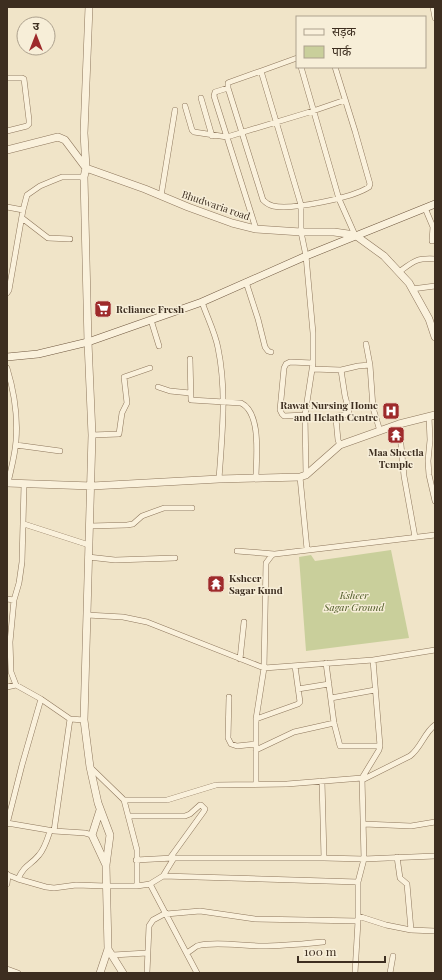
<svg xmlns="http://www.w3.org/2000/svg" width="442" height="980" font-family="'Playfair Display','Noto Sans Devanagari',serif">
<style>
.green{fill:#c9cf9b}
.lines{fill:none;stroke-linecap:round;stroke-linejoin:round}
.minor-casing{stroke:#8d765c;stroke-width:6}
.tertiary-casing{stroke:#8d765c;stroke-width:8}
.secondary-casing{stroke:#6f573f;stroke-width:8}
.minor{stroke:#faf1dc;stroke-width:5}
.tertiary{stroke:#faf1dc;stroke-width:7}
.secondary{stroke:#faf1dc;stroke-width:7}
.labels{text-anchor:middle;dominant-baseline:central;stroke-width:3;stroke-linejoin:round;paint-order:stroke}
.street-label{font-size:10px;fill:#3d2e20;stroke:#f7eed8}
.poi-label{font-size:10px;font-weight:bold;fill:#3d2e20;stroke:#f7eed8;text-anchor:start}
.park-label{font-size:10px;font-style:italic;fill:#4d5a26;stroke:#f7eed8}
</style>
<rect width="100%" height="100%" fill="#f0e4c8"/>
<!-- green -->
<path class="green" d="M391,550l18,88 -103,13 -7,-94 12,-2 4,6z"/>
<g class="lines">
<defs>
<path id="minor" d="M433,7l2,11
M297,58l-36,13 40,134v27l5,24 7,77v30l-8,52 1,60
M301,67l38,132 16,36
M261,71l-31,11 -2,1v5l35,112c3,3 5,5 10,6 20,4 79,-8 96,-19l1,-3 -15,-53 -20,-64
M7,78h15l2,1 5,41v4l-2,2 -20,5
M228,88l-13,4 -1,4 42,133
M201,98l11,38
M185,106l7,24 2,2 33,5 86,-26 32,-11
M161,196l14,-86
M7,207l16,3
M425,208l8,19 -1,14
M22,218l26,20 22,1
M399,272c15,-11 17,-14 36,-13
M246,282l12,37 7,28 3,4 3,1
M412,289l23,-3
M7,293l2,-3 14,-80 4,-15 13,-9 12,-5 10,-4h22
M202,302c5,15 13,30 16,46 9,43 4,88 1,131
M151,320l8,26
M366,344l4,21
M190,359l1,41 50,3c21,10 15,56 15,75
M7,368c7,23 11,48 9,73 -1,14 -5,28 -8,42
M313,369l28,1 17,-4 12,-1 3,43 7,23
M158,387l12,4 20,2
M305,415l-21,1 -2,-2 -2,-4 4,-42 2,-4 4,-2 23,1
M429,417l1,23 -2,21 1,14 6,26
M399,424l5,52 11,61
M92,435l27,-1 3,-21 5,-10 -3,-26 26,-9
M16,445l44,6
M340,445l-2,-5 -2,-21 2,-3 9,-2 2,-3 -4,-15 -4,-26
M300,477l7,72
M24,524l65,21
M90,526l37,-1 6,-1 9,-8 22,-8h28
M237,551l37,3
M88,557l27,3 60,-2
M7,599l7,1
M87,615l36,2 24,5 117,46 -8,51v65
M240,659l4,-37
M373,660l-109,8 2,-105 6,-8 3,-1 160,-19
M326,663l8,60 6,23h40
M7,687l9,-2
M298,689l31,-5
M229,697l-1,41 3,6 6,2 19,-2
M331,698l44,-8
M41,699l29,20 14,1
M256,719l42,-15 2,-2 -5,-36
M256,750l38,-18 40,-9
M90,767l34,33h43l49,-15 71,-1 75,-6
M362,780l48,-24c11,-8 14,-23 25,-31
M322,781l2,77
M124,800l13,50v36
M128,816h57l5,-2 10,-9h1l4,4 -1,2 -34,47
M7,823l47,8 16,-112
M7,824l15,-59 19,-66 -25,-14 -5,-13 -1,-30 4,-42 5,-17 3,-21 2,-77
M364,824l47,2 24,-4
M54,831l31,2 7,2
M397,857l3,21 7,6 4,46
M364,859l71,-3
M136,860l37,-2
M7,874l1,1 -1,9
M8,875l10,4 28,8 8,1 22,-3 30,1h31l13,-2 47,89
M163,876l11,-18h150l40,1
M18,879c7,-15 12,-13 21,-24 6,-7 8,-15 11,-24
M150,884l13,-8 195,6
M166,914l34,-3 55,8 103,2
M358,916l28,9 25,5 24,1
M187,953c3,-2 7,-5 10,-7 16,-5 47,0 65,0 20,0 40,-2 61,-4
M113,955l34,-2
M7,969l11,4
M147,973l2,-47 4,-6 13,-7
M355,973l3,-52v-39l6,-23 -2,-81 17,-28 1,-4 -7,-86 62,-10
M390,973l3,-17"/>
<path id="tertiary" d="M89,7l-5,126 2,35 -2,9 4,165 4,93 -8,285 6,47 8,36 12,32 -4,30 2,84 -8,24
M7,150l51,-13 7,3 21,28 59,21 43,18 44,16 24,6 45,3h33l21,3 29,21 25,27 20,36 6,18
M7,483l85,3 127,-7 81,-2 6,-2 34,-30 59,-21 36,-9
M100,810l-8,25 14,30
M108,949l15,24"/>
<path id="secondary" d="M7,357l31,-3 50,-12 114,-40 104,-46 129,-52"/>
</defs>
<!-- minor casing -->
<use href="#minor" class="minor-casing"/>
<!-- tertiary casing -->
<use href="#tertiary" class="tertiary-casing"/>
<!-- secondary casing -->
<use href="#secondary" class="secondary-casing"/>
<!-- minor -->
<use href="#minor" class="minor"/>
<!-- tertiary -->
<use href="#tertiary" class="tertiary"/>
<!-- secondary -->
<use href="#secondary" class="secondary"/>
</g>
<!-- icons -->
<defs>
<symbol id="supermarket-square" viewBox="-11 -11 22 22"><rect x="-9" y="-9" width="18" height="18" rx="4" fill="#9e2a2b" stroke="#f7eed8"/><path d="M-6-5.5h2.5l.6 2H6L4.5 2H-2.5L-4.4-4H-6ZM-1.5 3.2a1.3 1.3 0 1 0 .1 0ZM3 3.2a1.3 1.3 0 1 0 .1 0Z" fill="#fff"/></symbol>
<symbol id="hospital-square" viewBox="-11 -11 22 22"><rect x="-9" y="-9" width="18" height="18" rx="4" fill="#9e2a2b" stroke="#f7eed8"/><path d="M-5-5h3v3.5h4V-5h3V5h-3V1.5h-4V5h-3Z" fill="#fff"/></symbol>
<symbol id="temple-square" viewBox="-11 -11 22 22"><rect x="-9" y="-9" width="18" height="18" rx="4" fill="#9e2a2b" stroke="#f7eed8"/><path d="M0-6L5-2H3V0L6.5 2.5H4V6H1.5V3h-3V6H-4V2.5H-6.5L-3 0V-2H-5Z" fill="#fff"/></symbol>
</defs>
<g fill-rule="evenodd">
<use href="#supermarket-square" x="93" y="299" width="20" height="20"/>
<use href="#hospital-square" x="381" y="401" width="20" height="20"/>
<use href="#temple-square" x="386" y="425" width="20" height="20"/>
<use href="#temple-square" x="206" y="574" width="20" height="20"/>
</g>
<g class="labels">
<!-- street labels -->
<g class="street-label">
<text transform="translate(216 205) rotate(19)">Bhudwaria road</text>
</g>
<!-- poi labels -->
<g class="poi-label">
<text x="116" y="309">Reliance Fresh</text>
<text x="378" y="405" text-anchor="end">Rawat Nursing Home<tspan x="378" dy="12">and Helath Centre</tspan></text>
<text x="396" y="452" text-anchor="middle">Maa Sheetla<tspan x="396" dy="12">Temple</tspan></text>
<text x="229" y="578">Ksheer<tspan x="229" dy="12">Sagar Kund</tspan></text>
</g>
<!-- park labels -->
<g class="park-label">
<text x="354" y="595">Ksheer<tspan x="354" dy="12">Sagar Ground</tspan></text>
</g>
</g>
<!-- border -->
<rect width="442" height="980" fill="none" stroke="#3d2e20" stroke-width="16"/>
<!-- legend -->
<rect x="296" y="16" width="130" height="52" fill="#f7eed8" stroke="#ada18e"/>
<rect x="304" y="29" width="20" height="6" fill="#faf1dc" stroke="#ada18e"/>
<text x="332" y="36" font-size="12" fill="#3d2e20">सड़क</text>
<rect x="304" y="46" width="20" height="12" fill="#c9cf9b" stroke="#ada18e"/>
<text x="332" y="56" font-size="12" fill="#3d2e20">पार्क</text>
<!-- north arrow -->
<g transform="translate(36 36)"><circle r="19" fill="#f7eed8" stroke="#ada18e"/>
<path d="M0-3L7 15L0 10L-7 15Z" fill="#9e2a2b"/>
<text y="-6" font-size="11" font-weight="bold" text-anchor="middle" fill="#3d2e20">उ</text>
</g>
<!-- scale -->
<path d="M298 956v6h87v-6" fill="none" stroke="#3d2e20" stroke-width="2"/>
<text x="304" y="956" font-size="12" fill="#3d2e20" stroke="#f7eed8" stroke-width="3" paint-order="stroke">100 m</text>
</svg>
